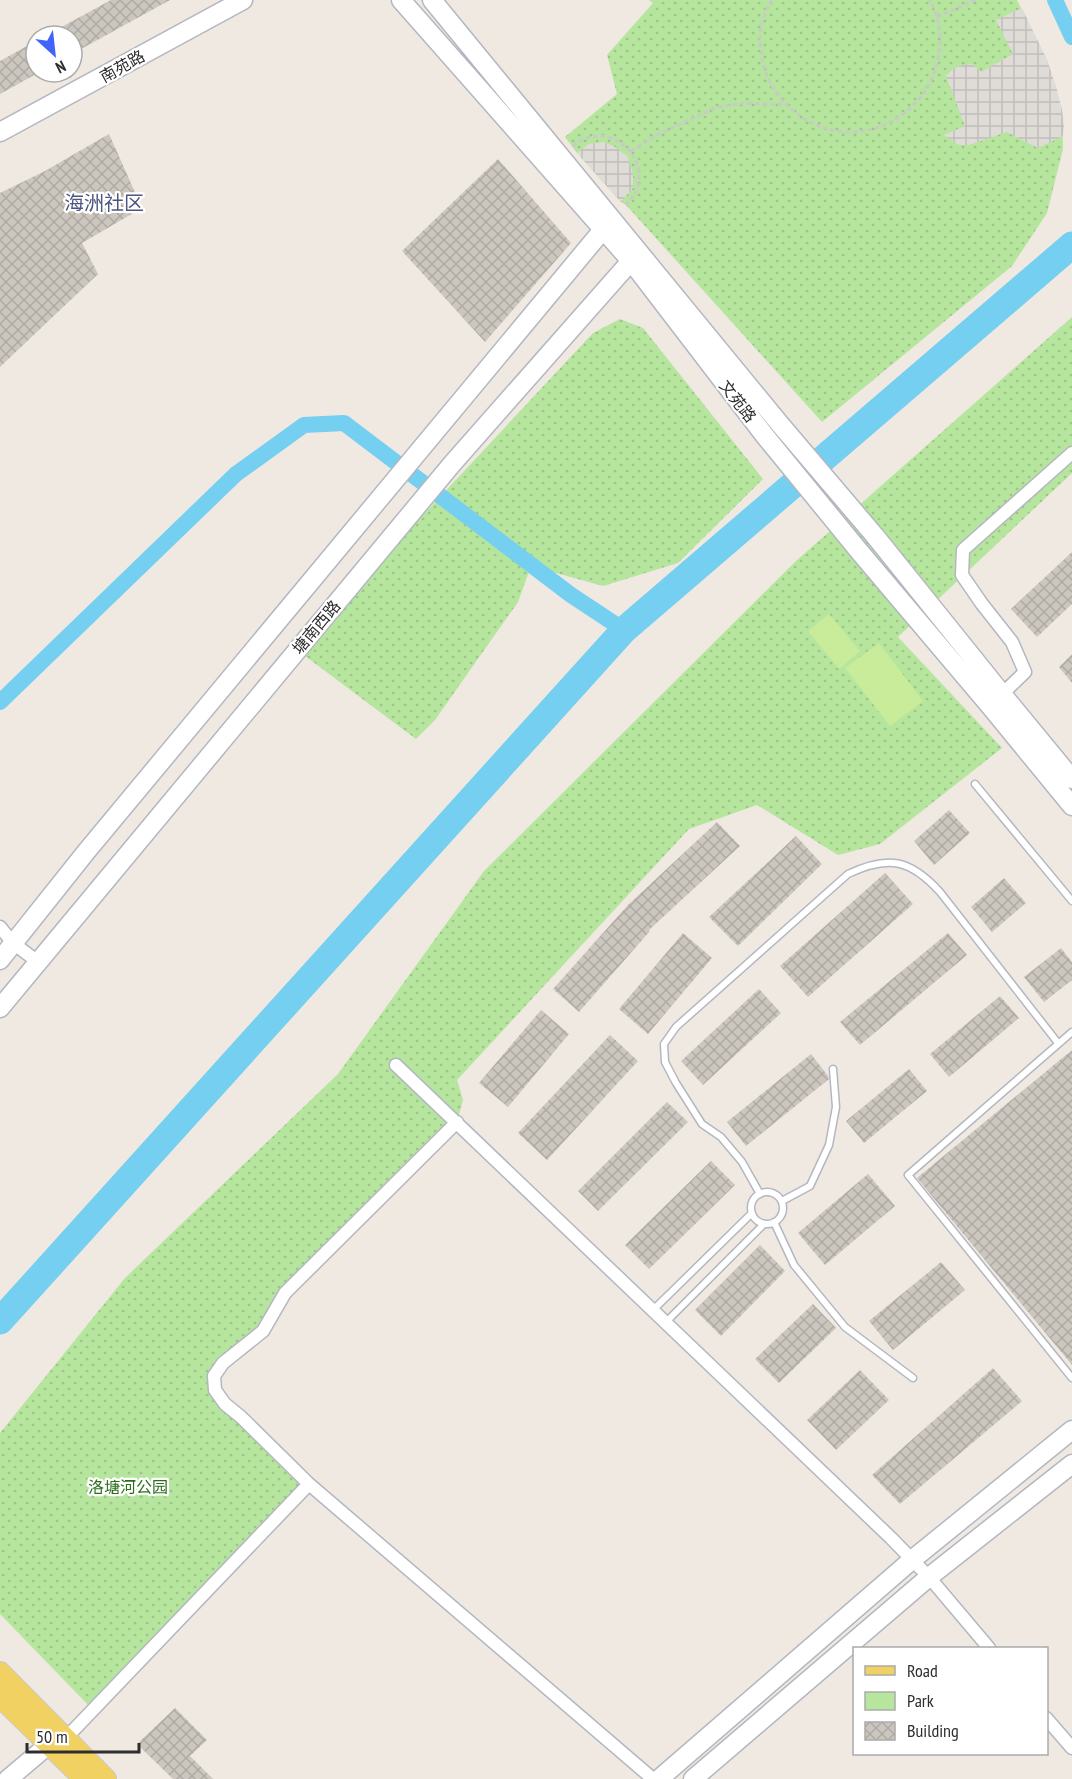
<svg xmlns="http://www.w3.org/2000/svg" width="1072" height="1779" font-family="'PT Sans Narrow','Noto Sans SC',sans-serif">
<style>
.green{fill:url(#green-dots)}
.pitch{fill:#c9ec9a}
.plaza{fill:url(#plaza-grid)}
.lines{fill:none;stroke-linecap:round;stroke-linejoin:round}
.canal{stroke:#75cff0;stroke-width:16}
.river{stroke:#75cff0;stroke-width:27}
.building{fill:url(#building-cross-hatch)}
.lane-casing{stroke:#b4b7c1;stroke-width:9}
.street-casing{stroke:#b4b7c1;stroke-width:15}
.secondary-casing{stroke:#b4b7c1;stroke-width:21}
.primary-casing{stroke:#c9c9c9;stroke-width:22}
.path{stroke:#c9c9c9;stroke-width:3;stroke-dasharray:4.5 3;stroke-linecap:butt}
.lane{stroke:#fff;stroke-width:6}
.street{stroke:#fff;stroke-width:12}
.secondary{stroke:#fff;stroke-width:18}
.primary{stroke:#f2d163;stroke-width:20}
.labels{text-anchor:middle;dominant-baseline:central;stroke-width:4.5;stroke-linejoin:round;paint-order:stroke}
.street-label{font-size:16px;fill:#2e2e2e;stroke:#fff}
.park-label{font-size:16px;fill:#2c6e1b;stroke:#fff}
.quarter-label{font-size:20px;fill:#4d5680;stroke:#fff}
</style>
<defs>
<pattern id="green-dots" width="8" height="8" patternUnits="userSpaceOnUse" patternTransform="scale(1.5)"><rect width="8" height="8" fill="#b6e59e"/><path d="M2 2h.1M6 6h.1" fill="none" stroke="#9dc588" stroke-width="1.8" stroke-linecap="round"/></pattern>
<pattern id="plaza-grid" width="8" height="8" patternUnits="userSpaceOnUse" patternTransform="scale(1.5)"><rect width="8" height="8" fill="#dfdcd8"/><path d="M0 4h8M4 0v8" fill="none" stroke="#c0bdba"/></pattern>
<pattern id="building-cross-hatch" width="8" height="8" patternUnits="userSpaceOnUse" patternTransform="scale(1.5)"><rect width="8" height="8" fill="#cbc7bf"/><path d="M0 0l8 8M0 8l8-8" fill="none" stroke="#afaba4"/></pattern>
</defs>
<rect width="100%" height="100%" fill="#efe9e1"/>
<!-- green -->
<path class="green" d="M649,0h368l30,60 15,50 1,39 -16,64 -35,53 -190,156 -196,-217 -5,-3 -44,-49 -12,-16 52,-43 -10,-39 46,-52z
M1072,317v156l-174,164 104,111 -122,96 -42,11 -81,-50 -68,24 -232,251 6,20 -6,22 -172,171 -22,38 -40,32 -8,27 94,94 -216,226 -93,-96v-181l125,-155 213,-204 146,-203 312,-310z
M620,319l23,9 120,151 -85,84 -75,23 -72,-20 -13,36 -83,118 -19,19 -119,-89 296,-317z"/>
<!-- pitch -->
<path class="pitch" d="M829,614l31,37 -21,18 -31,-38z
M879,643l44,58 -33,25 -45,-58z"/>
<!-- plaza -->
<path class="plaza" d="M1022,8l25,52 9,26 6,24 2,17 -1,9 -25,12 -31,-16 -38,13h-10l-15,-10 21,-9 -19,-50 7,-7 10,-4 9,-1 9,8 32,-18 -17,-34z
M604,142l13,6 11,9 5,17v14l-12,14 -44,-49 12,-9z"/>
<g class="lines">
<!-- canal -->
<path class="canal" d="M1055,0l17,37
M0,702l236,-228 68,-49 40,-2 227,172 53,35"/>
<!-- river -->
<path class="river" d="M0,1321l624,-691 448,-385"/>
</g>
<!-- building -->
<path class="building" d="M111,0h59l-98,54v-18h-27z
M36,41v33l-36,20v-33z
M109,134l33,74 -60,35 16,31 -98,93v-174l45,-22z
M498,159l73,84 -86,99 -83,-91z
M1072,552v52l-35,33 -26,-28z
M1072,654v29l-13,-16z
M949,810l21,23 -36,32 -20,-24z
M717,822l23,24 -91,84 1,1 -71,81 -26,-23 75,-84z
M796,836l26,28 -84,82 -29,-29z
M885,873l28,31 -105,93 -28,-31z
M1004,878l22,25 -34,29 -21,-25z
M683,933l29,25 -64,76 -29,-25z
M948,933l19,22 -107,90 -20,-23z
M1061,948l11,14v18l-28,22 -20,-25z
M759,989l22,24 -78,72 -22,-24z
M1000,996l19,22 -70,59 -19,-23z
M541,1010l28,24 -61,73 -29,-24z
M610,1035l28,26 -91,99 -29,-27z
M1072,1050v315l-155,-187z
M811,1054l17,22 1,3 -83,67 -19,-24z
M909,1069l18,22 -63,52 -18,-22z
M667,1102l21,20 -90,89 -20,-20z
M711,1161l24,24 -86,84 -24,-24z
M868,1174l27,32 -70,59 -27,-32z
M760,1245l25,26 -64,65 -26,-26z
M941,1262l24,28 -72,60 -24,-29z
M813,1304l23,24 -57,55 -24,-24z
M993,1368l29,33 -122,103 -28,-29z
M860,1370l29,30 -53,50 -29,-30z
M175,1708l32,32 -17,16 23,23h-40l-36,-35z"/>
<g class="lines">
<defs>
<path id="lane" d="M975,784l97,117
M1072,1032l-164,143 164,203
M751 1208a16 16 0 1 1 32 0a16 16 0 1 1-32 0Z
M760,1194l-18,-32 -21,-25 -19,-13 -26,-41 -11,-21 -1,-18 12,-17 172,-153c40,-19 62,-15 92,18l118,151
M782,1201l28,-15 19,-41 7,-38 -3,-38
M774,1222l20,43 51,62 68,51
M653,1310l99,-97
M666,1322l98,-98"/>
<path id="street" d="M997,699l28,-27 -13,-30 -30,-38 -20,-29 1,-25 109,-97
M0,927l13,16 25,19
M396,1065l495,473 38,39 60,71
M457,1122l-172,171 -22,38 -40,32 -9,13 1,14 10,14 16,13 68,67 344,295
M1046,1718l26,30
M66,1738l243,-254"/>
<path id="secondary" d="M401,0l230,261 134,175 94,115 131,155 82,100
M432,0l347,423 96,113 127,158 70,85
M0,132l243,-132
M0,960l86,-108 525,-632
M0,1008l452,-544 179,-203 6,-9
M8,1779l52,-44
M659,1779l254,-220 159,-129
M693,1779l236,-202 143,-113"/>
<path id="primary" d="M0,1672l106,107
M0,1697l84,82"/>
</defs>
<!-- lane casing -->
<use href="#lane" class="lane-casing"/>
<!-- street casing -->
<use href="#street" class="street-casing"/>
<!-- secondary casing -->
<use href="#secondary" class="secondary-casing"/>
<!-- primary casing -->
<use href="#primary" class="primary-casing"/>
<!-- path -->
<path class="path" d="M772,0c-7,10 -12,26 -12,39 0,6 2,12 2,18 3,20 13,38 28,51 64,58 161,3 149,-82 -1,-9 -6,-18 -9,-26
M937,17l38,-17
M573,146c32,-27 76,5 64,44 -2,5 -7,10 -11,15
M631,151l26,-16 60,-28 27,-4 42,2"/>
<!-- lane -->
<use href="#lane" class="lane"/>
<!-- street -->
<use href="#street" class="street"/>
<!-- secondary -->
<use href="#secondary" class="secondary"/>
<!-- primary -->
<use href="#primary" class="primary"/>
</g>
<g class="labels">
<!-- street labels -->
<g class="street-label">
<text transform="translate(122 66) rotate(-29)">南苑路</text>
<text transform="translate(738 401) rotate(52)">文苑路</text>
<text transform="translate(316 627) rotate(-50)">塘南西路</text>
</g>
<!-- park labels -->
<g class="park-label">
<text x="128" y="1487">洛塘河公园</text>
</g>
<!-- quarter labels -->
<g class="quarter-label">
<text x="104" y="203">海洲社区</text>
</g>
</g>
<!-- legend -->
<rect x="853" y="1647" width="195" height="108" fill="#ffffff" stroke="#ababab" stroke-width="1.5"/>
<rect x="865" y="1666" width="30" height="9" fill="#f2d163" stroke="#ababab" stroke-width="1.5"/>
<text x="907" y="1677" font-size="18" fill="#2e2e2e">Road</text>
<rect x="865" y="1692" width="30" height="18" fill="#b6e59e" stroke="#ababab" stroke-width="1.5"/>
<text x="907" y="1707" font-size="18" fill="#2e2e2e">Park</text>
<rect x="865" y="1722" width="30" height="18" fill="url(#building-cross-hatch)" stroke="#ababab" stroke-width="1.5"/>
<text x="907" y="1737" font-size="18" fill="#2e2e2e">Building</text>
<!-- north arrow -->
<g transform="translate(54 54) rotate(153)"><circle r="28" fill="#ffffff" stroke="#ababab" stroke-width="1.5"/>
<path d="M0-4.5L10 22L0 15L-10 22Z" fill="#4264fb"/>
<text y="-9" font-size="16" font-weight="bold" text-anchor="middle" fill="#2e2e2e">N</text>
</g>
<!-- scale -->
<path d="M27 1743v9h112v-9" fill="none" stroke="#2e2e2e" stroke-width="3"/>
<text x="36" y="1743" font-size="18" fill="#2e2e2e" stroke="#ffffff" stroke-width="4.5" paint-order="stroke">50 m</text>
</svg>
